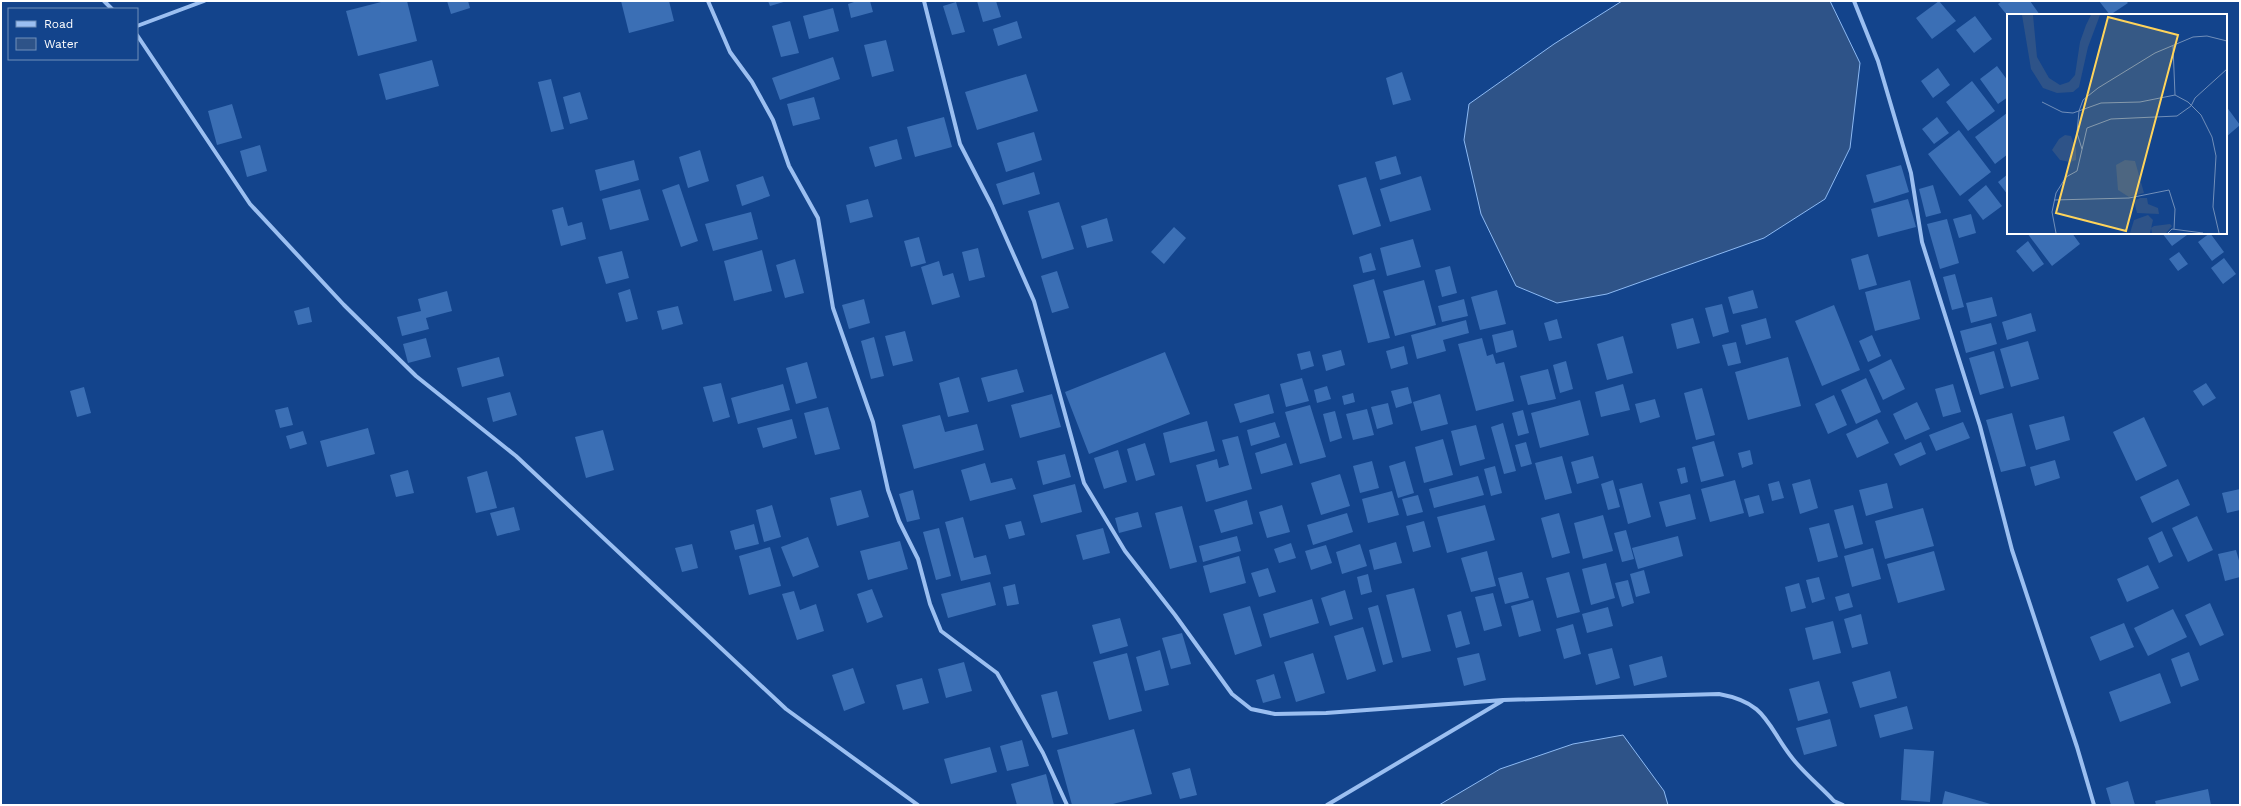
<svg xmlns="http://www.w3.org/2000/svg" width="2241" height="806" font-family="'Work Sans',sans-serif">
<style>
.water{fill:#2e5388;stroke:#8dbaf4}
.building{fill:#3b6fb5}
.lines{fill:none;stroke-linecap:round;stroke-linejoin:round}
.minor{stroke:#9bbff1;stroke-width:4}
.inset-road{fill:none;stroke:#718fba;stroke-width:1}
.view{fill:#ffd45b;fill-opacity:0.15;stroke:#ffd45b;stroke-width:2}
.inset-edge{fill:none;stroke:#fff;stroke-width:2}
</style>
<rect width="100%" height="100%" fill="#13448c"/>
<!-- water -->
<path class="water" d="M1622,1h208l30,62 -10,85 -25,51 -61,39 -157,56 -50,9 -41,-17 -35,-72 -17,-74 5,-36 85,-60z
M1623,735l41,56 4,14h-229l61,-36 73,-25z"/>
<!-- building -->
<path class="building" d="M385,1h22l10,40 -59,15 -12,-45z
M447,1h21l2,7 -19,6z
M621,1h48l5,20 -45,12z
M768,1h19l-17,5z
M857,1h13l3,11 -22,6 -3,-14z
M977,1h19l5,16 -18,5z
M1939,1l17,20 -24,18 -16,-21z
M2002,1h28l10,14h-33l-9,-11z
M2099,1h27l2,2 -18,12z
M956,2l9,30 -13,3 -9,-29z
M833,8l6,23 -30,8 -6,-23z
M1975,16l17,23 -18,14 -18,-23z
M790,21l9,32 -18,4 -9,-31z
M1017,21l5,17 -24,8 -5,-17z
M886,40l8,31 -22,6 -8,-32z
M833,57l7,22 -60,21 -8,-22z
M432,60l7,26 -53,14 -7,-26z
M1997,66l11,15v16l-10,7 -18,-25z
M1938,68l12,17 -17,13 -12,-17z
M1402,72l9,28 -18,5 -7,-27z
M1026,74l12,37 -61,19 -12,-38z
M551,79l13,50 -13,3 -13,-50z
M1972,81l23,30 -27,20 -22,-29z
M580,92l8,27 -18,5 -7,-27z
M814,97l6,22 -27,7 -6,-22z
M232,104l10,34 -25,7 -9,-34z
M2226,106l14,19 -14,12z
M2007,113l1,41 -13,10 -20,-27z
M944,117l8,30 -37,10 -8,-30z
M1937,117l12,16 -15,11 -12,-15z
M1959,130l32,42 -31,24 -32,-42z
M1034,132l8,28 -36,12 -9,-29z
M897,139l5,20 -27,8 -6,-20z
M260,145l7,26 -20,6 -7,-26z
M700,150l9,31 -21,7 -9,-31z
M1396,156l5,18 -21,6 -5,-18z
M634,160l5,20 -39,11 -5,-21z
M1901,165l8,27 -35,11 -8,-28z
M1034,172l6,22 -37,11 -7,-21z
M2008,174v21l-10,-13z
M763,176l7,20 -28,10 -6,-21z
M1421,176l10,34 -41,12 -10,-33z
M1366,177l15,49 -28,9 -15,-50z
M679,184l19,57 -17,6 -19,-57z
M1933,185l8,28 -15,4 -7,-28z
M1986,185l16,21 -19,14 -15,-20z
M640,189l9,31 -39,10 -8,-31z
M868,199l5,18 -23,6 -4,-18z
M1908,199l8,28 -38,10 -7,-28z
M1059,202l15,47 -32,10 -14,-48z
M563,207l5,19 14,-4 4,17 -25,7 -9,-36z
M751,212l7,27 -45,12 -8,-27z
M1971,214l5,19 -17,5 -6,-19z
M1107,218l6,23 -26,7 -6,-22z
M1947,219l12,44 -19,6 -13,-45z
M1174,227l12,11 -22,26 -13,-12z
M2027,233h45l8,11 -28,22z
M2162,233h24l1,2 -15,11z
M2210,233l14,19 -12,9 -14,-19z
M919,237l7,26 -15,4 -7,-26z
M1413,239l8,28 -34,9 -7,-28z
M2028,241l16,23 -11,8 -17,-21z
M978,248l7,29 -16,4 -7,-29z
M762,250l10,41 -38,10 -10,-40z
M622,251l7,27 -23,6 -8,-27z
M2179,252l9,12 -10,7 -9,-12z
M1371,253l5,17 -13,3 -4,-16z
M1868,254l9,31 -18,5 -8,-31z
M2224,258l12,16 -13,10 -12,-16z
M795,259l9,34 -19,5 -9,-33z
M939,261l4,15 10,-3 7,24 -28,8 -11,-38z
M1450,266l7,27 -15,4 -7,-27z
M1057,271l12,37 -17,5 -11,-37z
M1955,274l9,33 -12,3 -9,-33z
M1374,279l16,59 -22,5 -15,-58z
M1424,280l12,45 -41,11 -12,-45z
M1910,280l10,39 -45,12 -10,-39z
M630,289l8,30 -12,3 -8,-29z
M1497,290l9,34 -26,6 -9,-33z
M1753,290l5,18 -25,6 -5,-17z
M447,291l5,20 -26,7 3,11 -27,7 -5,-19 24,-6 -3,-12z
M1992,297l5,19 -26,7 -5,-20z
M864,299l6,24 -21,6 -7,-24z
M1464,299l4,17 -26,6 -4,-16z
M1722,304l7,28 -16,5 -8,-29z
M1834,305l26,65 -38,16 -27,-65z
M678,306l5,18 -21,6 -5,-19z
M309,307l3,15 -14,3 -4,-14z
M2031,313l5,18 -29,9 -5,-18z
M1693,318l7,25 -23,6 -6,-25z
M1766,318l5,20 -25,7 -5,-20z
M1557,319l5,19 -13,3 -5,-18z
M1466,320l3,13 -26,7 3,11 -29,8 -6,-24z
M1991,323l6,21 -31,9 -6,-22z
M1513,330l4,17 -21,6 -4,-18z
M905,331l8,30 -20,5 -8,-30z
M1872,335l9,21 -13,6 -9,-21z
M1623,336l10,37 -26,7 -10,-36z
M874,337l10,39 -13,3 -10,-38z
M426,338l5,19 -23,6 -5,-19z
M1482,338l5,18 6,-2 3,10 8,-2 10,39 -38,10 -18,-67z
M2028,341l11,38 -28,8 -11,-38z
M1736,342l5,21 -13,3 -6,-21z
M1404,346l4,18 -17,5 -5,-18z
M1341,350l4,15 -19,6 -4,-16z
M1310,351l4,15 -13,4 -4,-16z
M1994,351l10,37 -24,7 -11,-37z
M1165,352l25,62 -101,40 -24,-62z
M499,357l5,19 -42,11 -5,-19z
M1788,357l13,49 -53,14 -13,-48z
M1891,359l14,30 -22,11 -14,-30z
M1566,361l7,28 -13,4 -7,-28z
M807,362l10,36 -21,6 -10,-36z
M1017,369l7,23 -36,10 -7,-24z
M1548,369l8,30 -28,6 -8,-29z
M959,377l10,35 -21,5 -9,-34z
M1302,378l7,23 -23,6 -6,-23z
M1866,378l15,34 -25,12 -15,-34z
M721,383l9,34 -17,5 -10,-35z
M2206,383l10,15 -13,8 -10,-15z
M783,384l7,26 -52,14 -7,-26z
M1623,384l7,26 -29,7 -6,-25z
M1953,384l8,28 -18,5 -8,-28z
M1327,386l4,13 -14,4 -3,-13z
M84,387l7,26 -14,4 -7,-26z
M1408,387l4,16 -16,5 -5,-17z
M1702,388l13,47 -19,5 -12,-47z
M510,392l7,23 -24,7 -6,-24z
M1353,393l2,9 -11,3 -2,-9z
M1052,394l9,33 -41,11 -9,-33z
M1269,394l5,19 -34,10 -6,-19z
M1440,394l8,30 -27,7 -8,-29z
M1834,395l13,30 -19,9 -13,-30z
M1655,399l5,18 -20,6 -5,-19z
M1580,400l9,35 -49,13 -9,-35z
M1917,402l13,27 -25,11 -12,-26z
M1388,403l5,21 -16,5 -6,-22z
M1310,405l16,52 -26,7 -15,-52z
M288,407l5,18 -13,3 -5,-18z
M828,407l12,42 -25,6 -11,-42z
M1367,409l7,26 -21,5 -7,-26z
M1523,410l6,23 -11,3 -6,-23z
M1335,411l7,27 -12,4 -7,-28z
M2012,413l14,53 -25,6 -15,-52z
M940,415l5,17 32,-8 7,26 -70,19 -12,-44z
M2064,416l6,24 -34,10 -7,-25z
M2144,417l23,49 -31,15 -23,-49z
M792,419l5,19 -34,10 -6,-20z
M1877,419l12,24 -32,15 -11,-24z
M1207,421l8,30 -45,12 -7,-30z
M1275,422l5,15 -29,9 -4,-16z
M1963,422l7,16 -34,13 -7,-16z
M1503,423l13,48 -12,3 -13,-47z
M1476,425l9,34 -25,7 -9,-35z
M368,428l7,26 -48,13 -7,-26z
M603,430l11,40 -28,8 -11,-41z
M303,431l4,13 -17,5 -4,-13z
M1238,436l14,53 -46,13 -10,-37 21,-6 2,9 10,-3 -7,-25z
M1443,439l10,36 -29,8 -9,-36z
M1714,441l10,35 -23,6 -9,-35z
M1526,442l6,22 -11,3 -6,-22z
M1921,442l5,12 -26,12 -6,-12z
M1145,443l10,32 -19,6 -9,-32z
M1286,443l7,22 -32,9 -6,-21z
M1118,450l9,32 -23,7 -10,-31z
M1750,450l3,14 -11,4 -4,-15z
M1065,454l6,23 -28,8 -6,-24z
M1562,456l10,37 -27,7 -10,-37z
M1593,456l6,22 -22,6 -6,-22z
M2055,460l5,18 -25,8 -5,-19z
M1372,461l7,27 -19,5 -7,-27z
M1405,461l9,32 -16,5 -9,-32z
M985,463l6,20 21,-5 4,11 -46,12 -9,-31z
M1495,466l7,27 -11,3 -7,-27z
M1685,467l3,15 -7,2 -4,-15z
M408,470l6,23 -18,4 -6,-22z
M487,471l10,37 -21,5 -9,-36z
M1340,474l10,32 -29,9 -10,-32z
M1478,476l6,19 -50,13 -5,-19z
M1810,479l8,29 -18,6 -8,-30z
M2178,479l12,26 -38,18 -12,-26z
M1613,480l7,27 -12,3 -7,-26z
M1735,480l9,33 -34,9 -9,-33z
M1779,481l5,17 -12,3 -4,-17z
M1642,483l9,34 -23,7 -9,-35z
M1887,483l6,25 -27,8 -7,-26z
M1075,484l7,28 -41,11 -8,-28z
M2240,489v21l-13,3 -5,-20z
M861,490l8,27 -32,9 -7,-28z
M913,490l7,29 -13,3 -8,-28z
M1392,491l7,24 -31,8 -6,-24z
M1690,494l6,25 -30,8 -7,-25z
M1418,495l5,17 -16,4 -5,-17z
M1759,495l5,18 -15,4 -5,-18z
M1247,500l6,24 -32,9 -7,-23z
M772,505l9,32 -17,5 -8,-32z
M1282,505l8,27 -23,6 -8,-26z
M1485,505l10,35 -48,13 -10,-36z
M1853,505l10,39 -18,5 -11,-39z
M1182,506l15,56 -27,7 -15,-56z
M514,507l6,23 -23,6 -7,-23z
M1923,508l11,38 -49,13 -10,-38z
M1138,512l4,15 -23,6 -4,-15z
M1347,513l6,19 -40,13 -6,-20z
M1559,513l11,40 -18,5 -11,-40z
M1603,515l10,36 -30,8 -9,-36z
M2197,516l16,34 -25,12 -16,-34z
M963,517l11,41 12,-3 5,19 -30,7 -16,-59z
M1021,521l4,14 -16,4 -4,-14z
M1424,521l7,26 -18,5 -7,-26z
M1829,523l9,34 -20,5 -9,-34z
M754,524l5,20 -24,6 -5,-19z
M939,528l12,48 -15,4 -13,-48z
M1103,528l7,25 -27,7 -7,-25z
M1626,530l8,29 -12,3 -8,-29z
M2162,531l11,25 -14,7 -11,-25z
M1237,536l4,15 -38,11 -4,-16z
M1678,536l5,20 -45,13 -6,-21z
M808,537l11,30 -26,10 -12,-30z
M900,541l8,28 -40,11 -8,-29z
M1396,542l6,21 -28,7 -5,-20z
M1291,543l5,15 -17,5 -5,-14z
M692,544l6,24 -16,4 -7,-24z
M1360,544l7,22 -25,8 -6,-22z
M1326,545l6,18 -21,7 -6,-19z
M770,547l11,39 -32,9 -10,-39z
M1873,548l8,31 -29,8 -8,-31z
M2236,550l4,14v13l-15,4 -7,-27z
M1487,551l9,35 -25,6 -10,-34z
M1934,551l11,39 -47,13 -11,-39z
M1239,556l7,27 -36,10 -7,-27z
M1606,563l9,35 -24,7 -9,-36z
M2148,565l11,23 -32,14 -10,-23z
M1268,568l8,24 -17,5 -8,-24z
M1644,570l6,23 -14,4 -6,-23z
M1522,572l7,26 -24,6 -7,-26z
M1569,572l11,40 -23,6 -11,-40z
M1368,574l4,18 -11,3 -4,-18z
M1819,577l6,22 -13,4 -6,-23z
M1628,580l6,23 -12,4 -7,-24z
M990,582l6,23 -48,13 -7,-24z
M1799,583l7,25 -15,4 -6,-25z
M1015,584l4,20 -12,2 -4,-19z
M1414,588l17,63 -29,7 -16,-63z
M872,589l11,28 -16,6 -10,-29z
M1345,590l8,29 -23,7 -9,-28z
M794,591l6,19 16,-6 8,27 -27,9 -15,-46z
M1493,593l9,33 -18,5 -9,-34z
M1849,593l4,14 -14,4 -4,-14z
M1312,599l7,24 -49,15 -7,-24z
M1533,600l8,31 -22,6 -8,-31z
M2210,603l14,32 -24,11 -15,-31z
M1378,605l15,57 -10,3 -15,-57z
M1250,606l12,40 -27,9 -12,-41z
M1608,607l5,19 -26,7 -5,-19z
M2173,609l14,28 -39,19 -14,-28z
M1461,611l9,33 -14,4 -9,-33z
M1861,614l7,30 -16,4 -8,-29z
M1120,618l8,28 -28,8 -8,-29z
M1833,621l8,32 -28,7 -8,-32z
M2124,623l10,24 -34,14 -10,-24z
M1573,624l8,30 -17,5 -8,-30z
M1363,627l13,44 -29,9 -13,-44z
M1182,633l9,31 -20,5 -9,-31z
M1612,648l8,30 -24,7 -8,-31z
M1160,650l9,35 -24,6 -9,-34z
M2189,652l10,28 -18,7 -10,-28z
M1127,653l15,58 -33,9 -16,-58z
M1313,653l12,40 -29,9 -12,-40z
M1479,653l7,27 -22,6 -7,-28z
M1662,656l5,21 -33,9 -5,-21z
M964,662l8,29 -26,7 -8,-29z
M853,668l12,35 -21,8 -12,-36z
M1890,671l7,27 -37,10 -8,-26z
M2160,673l11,30 -51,19 -11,-30z
M1274,674l7,24 -18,5 -7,-23z
M922,678l7,25 -26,7 -7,-25z
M1819,681l9,32 -30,8 -9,-32z
M1057,691l11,43 -16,4 -11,-43z
M1907,706l6,23 -33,9 -6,-23z
M1830,719l7,27 -33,9 -8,-27z
M1134,729l18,65 -43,11h-37l-15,-55z
M1022,740l7,26 -22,5 -7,-25z
M990,747l7,25 -46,12 -7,-25z
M1904,749l30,2 -4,51 -29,-2z
M1190,768l7,27 -17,4 -8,-26z
M1046,774l8,31h-37l-6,-21z
M2128,781l7,24h-24l-5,-17z
M2208,789l3,16h-55l-1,-4z
M1945,791l49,14h-52z"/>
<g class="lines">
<!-- minor -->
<path class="minor" d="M104,1l8,8
M708,1l22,51 22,30 21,38 16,46 29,52 15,90 40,114 15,68 11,31 19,38 12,45 11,27 56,42 46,80 24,52
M924,1l36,143 32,62 42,95 50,182 41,68 50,64 57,79 19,15 24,5 51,-1 177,-13 216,-6c49,9 47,31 74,65 12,15 28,28 41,42l9,4
M1854,1l24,60 33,112 11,69 58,184 32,124 65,197 17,58
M137,26l67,-25
M137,35l113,169 94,101 72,71 100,80 270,253 132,96
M1327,805l175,-104"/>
</g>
<!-- overview -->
<g transform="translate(2007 14)">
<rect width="220" height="220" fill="#13448c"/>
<path d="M15,1h11l4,42 12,21 11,7 9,-3 6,-7 5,-33 6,-17 5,-10h9l-12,32 -9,40 -6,5 -16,1 -14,-5 -12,-19zM58,121l6,1 5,13v11l-6,2 -10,-2 -8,-10 7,-11zM118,146l10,1 9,32 -15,4 -11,-7 -2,-25zM133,184h7l1,6 10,4 1,6 -22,-1 -3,-12zM141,201l5,5 -3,13h-20l4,-13zM163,210l2,2 -6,7h-14l-1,-5 3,-2z" fill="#2e5388"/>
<path class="inset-road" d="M166,32l2,49 13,7 13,13 11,22 4,19 -3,51 6,26M35,88l20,10 11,1 28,-10 39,-1 35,-7M75,135l-5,-16 2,-22 4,-11 15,-12 57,-35 38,-16 14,-1 20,5M47,186l75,-2 40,-8 6,19 -1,20M49,219l-4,-21 4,-19 10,-16 11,-6 10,-43 24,-9 66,-3 14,-10 4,-8 32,-29M161,219l4,-4 31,4"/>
<path class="view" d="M101,3l70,18 -52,196 -70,-18z"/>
<rect width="220" height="220" class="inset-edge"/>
</g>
<!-- border -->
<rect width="2241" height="806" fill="none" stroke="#ffffff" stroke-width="4"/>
<!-- legend -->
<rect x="8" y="8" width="130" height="52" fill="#13448c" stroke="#718fba"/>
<rect x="16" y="21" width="20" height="6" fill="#9bbff1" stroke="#718fba"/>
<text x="44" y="28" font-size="12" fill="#ffffff">Road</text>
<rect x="16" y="38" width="20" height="12" fill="#2e5388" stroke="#718fba"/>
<text x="44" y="48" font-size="12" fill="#ffffff">Water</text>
</svg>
